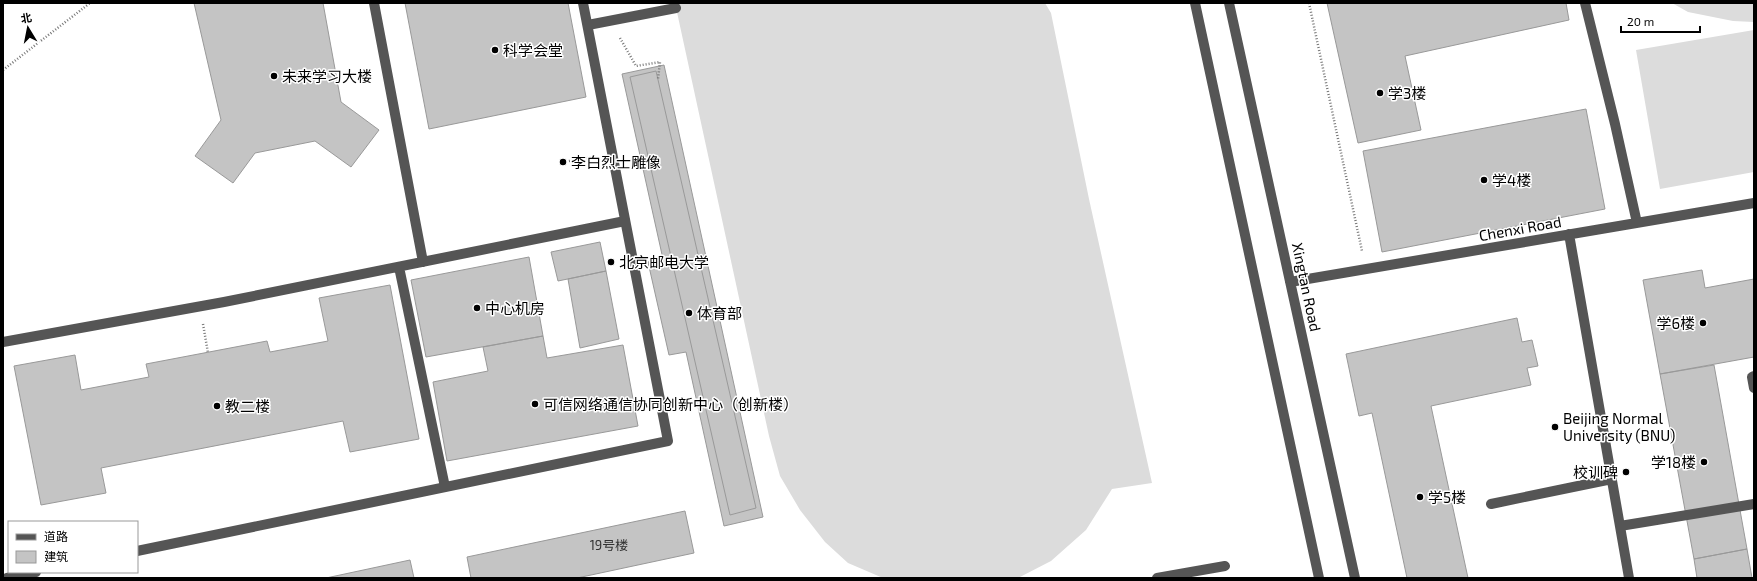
<svg xmlns="http://www.w3.org/2000/svg" width="1757" height="581" font-family="'Exo 2','Noto Sans SC',sans-serif">
<style>
.pitch{fill:#dcdcdc}
.building{fill:#c4c4c4;stroke:#999}
.lines{fill:none;stroke-linecap:round;stroke-linejoin:round}
.path{stroke:#777;stroke-width:2.5;stroke-dasharray:1 2;stroke-linecap:butt}
.minor{stroke:#555;stroke-width:10}
.poi-dot{fill:#000;stroke:#fff;stroke-width:1.5}
.labels{text-anchor:middle;dominant-baseline:central;stroke-width:3;stroke-linejoin:round;paint-order:stroke}
.number-label{font-size:13px;fill:#313131}
.poi-label{font-size:15px;fill:#000;stroke:#fff;text-anchor:start}
.street-label{font-size:15px;fill:#000;stroke:#fff}
</style>
<rect width="100%" height="100%" fill="#fff"/>
<!-- pitch -->
<path class="pitch" d="M675,3h370l6,10 38,186 63,284 -40,6 -26,41 -35,31 -33,17h-135l-35,-15 -23,-21 -25,-32 -20,-34 -11,-40z
M1672,3h82v19l-21,-1 -45,-9z
M1754,30v142l-94,17 -24,-139z"/>
<!-- building -->
<path class="building" d="M194,3h129l18,99 38,28 -28,37 -36,-26 -60,12 -22,30 -38,-27 26,-36z
M405,3h163l18,94 -157,32z
M1327,3h239l3,17 -164,36 16,74 -63,13z
M664,65l99,452 -39,9 -38,-174 -17,3 -21,-93 15,-3 -41,-185z
M656,71l100,437 -26,7 -100,-438z
M1586,109l19,100 -223,43 -19,-101z
M600,242l6,29 -48,10 -7,-29z
M529,257l14,79 -117,21 -15,-77z
M1702,270l3,18 49,-9v78l-94,17 -17,-94z
M606,271l13,68 -39,9 -12,-69z
M390,285l29,154 -69,13 -7,-31 -242,47 5,25 -65,12 -27,-139 61,-11 6,35 68,-13 -3,-13 121,-23 3,11 58,-11 -9,-43z
M1517,318l5,24 10,-2 6,26 -11,2 4,17 -100,21 37,172h-61l-35,-165 -13,3 -13,-62z
M543,336l4,22 76,-13 15,81 -191,35 -14,-79 55,-11 -5,-24z
M1714,365l33,184 -53,10 -34,-185z
M685,511l9,42 -117,25h-106l-4,-21z
M1747,549l5,29h-55l-3,-19z
M410,560l4,18h-88z"/>
<g class="lines">
<!-- path -->
<path class="path" d="M1309,3l53,248
M620,38l16,28 24,-4 -2,17
M3,70l87,-67
M563,162l31,-5
M203,324l5,29"/>
<!-- minor -->
<path class="minor" d="M374,3l49,259
M1195,3l124,575
M1229,3l126,575
M1585,3l30,121 22,99
M588,25l88,-17
M1569,234l60,344
M399,267l46,220
M1290,282l464,-79
M3,342l221,-40 401,-81
M1754,376l-2,1 2,11
M1491,504l121,-25
M1620,526l134,-22
M137,551l531,-110 -85,-438
M7,578l29,-6
M1157,578l68,-12"/>
</g>
<!-- markers -->
<g class="poi-dot">
<circle cx="495" cy="50" r="4"/>
<circle cx="274" cy="76" r="4"/>
<circle cx="1380" cy="93" r="4"/>
<circle cx="563" cy="162" r="4"/>
<circle cx="1484" cy="180" r="4"/>
<circle cx="611" cy="262" r="4"/>
<circle cx="477" cy="308" r="4"/>
<circle cx="689" cy="313" r="4"/>
<circle cx="1703" cy="323" r="4"/>
<circle cx="535" cy="404" r="4"/>
<circle cx="217" cy="406" r="4"/>
<circle cx="1555" cy="427" r="4"/>
<circle cx="1704" cy="462" r="4"/>
<circle cx="1626" cy="472" r="4"/>
<circle cx="1420" cy="497" r="4"/>
</g>
<g class="labels">
<!-- number labels -->
<g class="number-label">
<text x="609" y="545">19号楼</text>
</g>
<!-- poi labels -->
<g class="poi-label">
<text x="503" y="50">科学会堂</text>
<text x="282" y="76">未来学习大楼</text>
<text x="1388" y="93">学3楼</text>
<text x="571" y="162">李白烈士雕像</text>
<text x="1492" y="180">学4楼</text>
<text x="619" y="262">北京邮电大学</text>
<text x="485" y="308">中心机房</text>
<text x="697" y="313">体育部</text>
<text x="1695" y="323" text-anchor="end">学6楼</text>
<text x="543" y="404">可信网络通信协同创新中心（创新楼）</text>
<text x="225" y="406">教二楼</text>
<text x="1563" y="418">Beijing Normal<tspan x="1563" dy="17">University (BNU)</tspan></text>
<text x="1696" y="462" text-anchor="end">学18楼</text>
<text x="1618" y="472" text-anchor="end">校训碑</text>
<text x="1428" y="497">学5楼</text>
</g>
<!-- street labels -->
<g class="street-label">
<text transform="translate(1520 228) rotate(-10)">Chenxi Road</text>
<text transform="translate(1307 287) rotate(78)">Xingtan Road</text>
</g>
</g>
<!-- border -->
<rect width="1757" height="581" fill="none" stroke="#000000" stroke-width="8"/>
<!-- legend -->
<rect x="8" y="521" width="130" height="52" fill="#ffffff" stroke="#999999"/>
<rect x="16" y="534" width="20" height="6" fill="#555555" stroke="#999999"/>
<text x="44" y="541" font-size="12" fill="#000000">道路</text>
<rect x="16" y="551" width="20" height="12" fill="#c4c4c4" stroke="#999999"/>
<text x="44" y="561" font-size="12" fill="#000000">建筑</text>
<!-- north arrow -->
<g transform="translate(28 28) rotate(350)" stroke="#ffffff" stroke-width="3" paint-order="stroke">
<path d="M0-3L7 15L0 10L-7 15Z" fill="#000000"/>
<text y="-6" font-size="11" font-weight="bold" text-anchor="middle" fill="#000000">北</text>
</g>
<!-- scale -->
<path d="M1621 26v6h79v-6" fill="none" stroke="#000000" stroke-width="2"/>
<text x="1627" y="26" font-size="12" fill="#000000" stroke="#ffffff" stroke-width="3" paint-order="stroke">20 m</text>
</svg>
